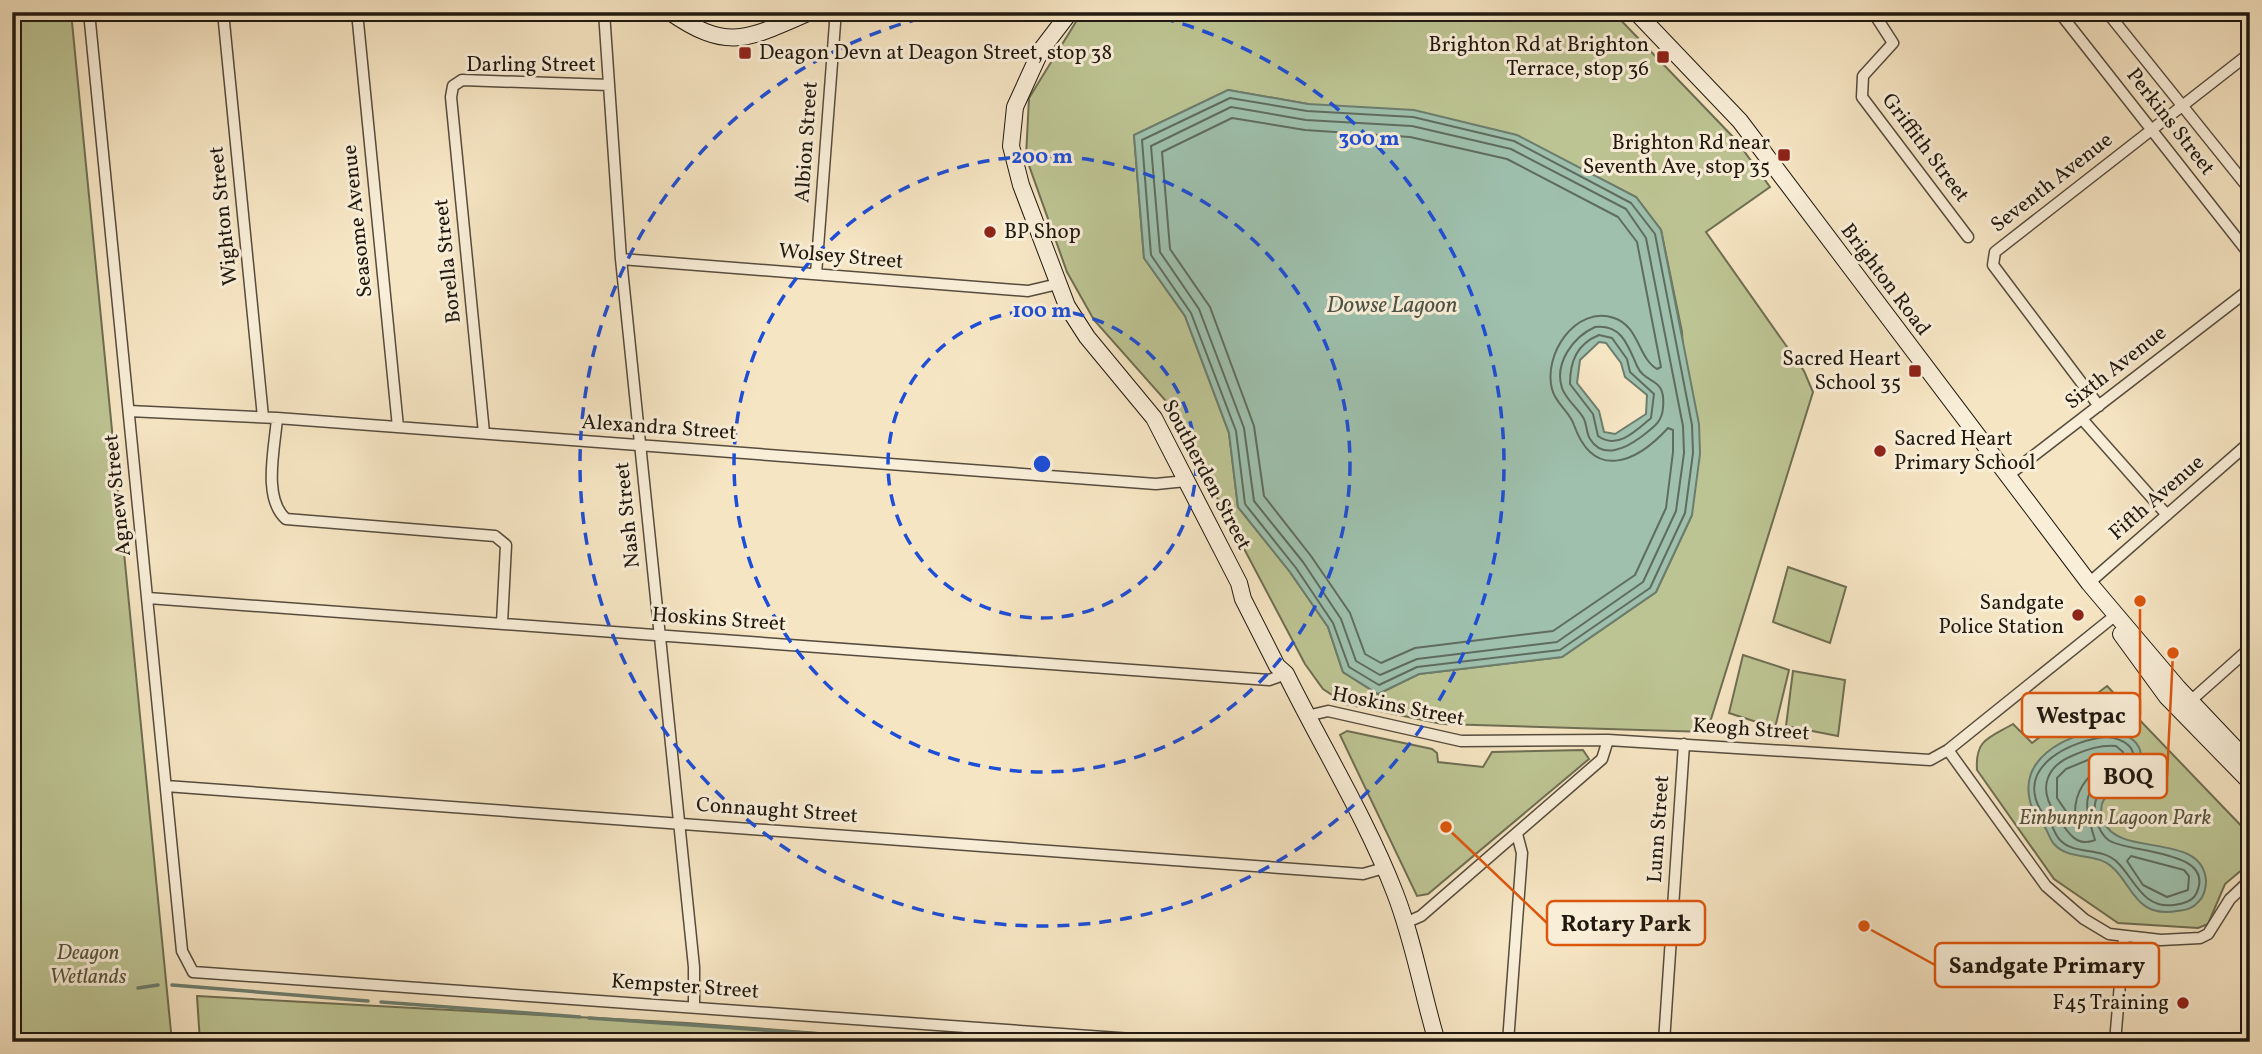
<svg xmlns="http://www.w3.org/2000/svg" width="2262" height="1054" font-family="Vollkorn,serif">
<style>
.green{fill:#bdc493;stroke:#6e6e52;stroke-width:2;fill-rule:evenodd}
.water{fill:#9ec0ad;stroke:#6c7d6e;stroke-width:2;fill-rule:evenodd}
.lines{fill:none;stroke-linecap:round;stroke-linejoin:round}
.shore{stroke:#5f6c5e;stroke-width:2}
.stream{stroke:#6c7d6e;stroke-width:3.5}
.minor-casing{stroke:#564c3d;stroke-width:13}
.secondary-casing{stroke:#201910;stroke-width:18}
.minor{stroke:#f9eed8;stroke-width:10}
.secondary{stroke:#f9eed8;stroke-width:16}
.ring{fill:none;stroke:#1d4ed8;stroke-width:3.5;stroke-dasharray:12 9}
.poi-dot{fill:#8f2418;stroke:#f9eed8;stroke-width:2.5}
.labels{text-anchor:middle;dominant-baseline:central;stroke-width:6;stroke-linejoin:round;paint-order:stroke}
.poi-label{font-size:21px;fill:#201910;stroke:#f9eed8;text-anchor:end}
.street-label{font-size:21px;fill:#201910;stroke:#f9eed8}
.park-label{font-size:21px;font-style:italic;fill:#57553e;stroke:#f9eed8}
.water-label{font-size:23px;font-style:italic;fill:#4c5347;stroke:#f9eed8}
.centre{fill:#1d4ed8;stroke:#f9eed8;stroke-width:3.5}
.ring-label{font-size:21px;text-anchor:middle;font-weight:bold;fill:#1d4ed8;stroke:#f9eed8;stroke-width:6;stroke-linejoin:round;paint-order:stroke}
.leader{fill:none;stroke:#de560c;stroke-width:2.5}
.callout-dot{fill:#de560c;stroke:#f9eed8;stroke-width:2.5}
.callout{fill:#f9eed8;stroke:#de560c;stroke-width:2.5}
.callout-label{font-size:23px;text-anchor:middle;font-weight:bold;fill:#201910}
</style>
<rect width="100%" height="100%" fill="#f6e5c3"/>
<filter id="stains"><feTurbulence type="fractalNoise" baseFrequency=".00286" numOctaves="4"/><feColorMatrix values="0 0 0 0 .2 0 0 0 0 .09 0 0 0 0 .02 0 0 0 .5 -.17"/></filter>
<radialGradient id="worn" r=".72"><stop offset=".6" stop-color="#630" stop-opacity="0"/><stop offset="1" stop-color="#630" stop-opacity=".3"/></radialGradient>
<!-- green -->
<path class="green" d="M12,12h59l101,1030h-160z
M1082,12h531l123,128 34,47 -64,45 98,139 9,21 -106,340 -265,-8 -96,-20 -23,-15 -18,-25 -139,-263 -72,-81 -27,-48 -41,-115 3,-59zM1228,90l80,14 293,75 35,18 25,33 21,102 10,183 -36,77 -94,65 -143,17 -41,20 -35,-22 -15,-45 -38,-55 -52,-65 -9,-74 -44,-117 -41,-58 -10,-123z
M1788,567l58,20 -16,56 -57,-21z
M1743,655l46,15 -14,58 -46,-15z
M1793,671l52,9 -7,56 -52,-10z
M2107,686l143,149v28l-25,21 -17,40 -10,4 -80,-5 -64,-44 -77,-109c-2,-31 12,-32 36,-46l19,19z
M1347,731l85,18 5,4 1,9 45,5 9,-15 91,-2 6,9 -161,135 -11,2 -77,-161z
M197,996l490,27 253,19h-740z"/>
<!-- water -->
<path class="water" d="M1228,90l80,14 106,6 103,25 119,62 25,33 38,194 1,30 -8,61 -36,77 -94,65 -143,17 -41,20 -35,-22 -15,-45 -38,-55 -52,-65 -9,-74 -44,-117 -41,-58 -10,-123zM1599,342l7,1 15,20 4,14 22,18 -1,19 -31,20 -11,-2 -5,-21 -22,-28 3,-23z
M2105,730c21,1 45,14 32,39 -11,20 -46,22 -33,53 15,36 99,9 102,59 0,6 -2,15 -6,19 -6,8 -13,10 -23,11 -42,7 -44,-26 -65,-44 -16,-15 -43,-6 -58,-23 -4,-4 -6,-13 -10,-18 -3,-6 -10,-11 -12,-18 -17,-49 32,-73 73,-78z"/>
<g class="lines">
<!-- shore -->
<path class="shore" d="M1230,98l77,13 106,6 101,24 117,62 24,31 37,191 1,28 -8,60 -35,75 -90,62 -143,17 -38,18 -30,-18 -16,-44 -37,-55 -51,-64 -9,-73 -45,-118 -40,-58 -9,-115z
M1231,107l75,13 106,6 99,23 115,60 20,29 37,188 1,27 -8,58 -33,71 -86,60 -140,17 -37,16 -24,-14 -15,-42 -38,-57 -49,-61 -10,-73 -45,-119 -39,-57 -9,-106z
M1232,118l73,12 105,7 97,22 111,58 19,25 24,125 -4,2c-19,-11 -18,-43 -43,-51 -39,-13 -71,37 -62,71 3,14 18,23 22,36 20,56 62,38 94,3l5,2v22l-7,56 -31,67 -82,56 -138,17 -34,15 -16,-9 -15,-41 -39,-57 -47,-60 -10,-70 -44,-119 -40,-58 -8,-97z
M1595,327c27,-3 33,19 42,39 9,20 29,9 26,42 -1,15 -11,20 -22,29 -15,11 -38,23 -51,2 -4,-7 -3,-14 -6,-20 -6,-11 -18,-19 -22,-31 -8,-25 11,-51 33,-61z
M1599,335l13,3 15,21 3,13 24,22 -3,24c-15,13 -34,32 -53,18l-5,-22 -23,-30c0,-23 7,-40 29,-49z
M2106,737c15,1 35,10 24,29 -12,21 -42,18 -34,53 2,8 7,18 14,22 20,12 108,9 86,53 -4,8 -14,10 -22,11 -31,4 -39,-25 -56,-42 -16,-17 -43,-7 -58,-23 -5,-5 -7,-13 -10,-19 -3,-4 -7,-8 -10,-12 -24,-44 33,-69 66,-72z
M2116,746l7,6 -1,9c-37,32 -42,31 -27,79 -21,9 -30,-13 -40,-27 -17,-25 -9,-47 19,-58 14,-6 26,-10 42,-9z
M2095,757h7l2,4c-16,16 -30,29 -29,54l-5,2 -13,-19v-20l9,-9z
M2131,856l53,14 5,6 -1,14 -21,7 -24,-12 -16,-24z"/>
<!-- stream -->
<path class="stream" d="M172,985l196,16
M138,988l20,-3
M381,1002l199,15
M589,1018l347,24"/>
<defs>
<path id="minor" d="M89,12l93,939 11,21 982,70
M223,12l40,405
M357,12l41,415
M604,12l17,247 73,708v40
M1873,12l20,31 -30,33 -1,21 106,140
M2059,12l191,243
M2107,12l143,178
M621,259l407,32 30,-7
M816,274l19,-251 -2,-11
M2099,406l-106,-141 2,-13 255,-199
M129,411l148,7 879,66 30,-3
M277,418c-2,29 -15,80 9,101l209,17 11,9 -4,78
M2082,419l85,96
M484,433l-33,-336 2,-11 9,-6 147,5
M2006,477l244,-188
M2089,583l161,-141
M148,598l1121,82 17,-6
M2187,704l63,-56
M1307,716l21,-5 133,30 147,-1 322,20 18,-10 169,-136
M1948,750l98,136 38,33 25,15 52,6 39,-2 8,-4 22,-35 20,-19
M166,786l1197,88 21,-6
M1405,923l16,-7 181,-157 6,-19
M1508,1042l14,-189 -5,-19
M1664,1042l20,-298
M2115,1042l9,-105"/>
<path id="secondary" d="M670,12c59,41 79,26 140,0
M1070,12l-29,38 -26,57 -4,39 10,39 46,121 20,31 67,81 85,165 4,16 34,67 9,8c36,73 80,144 109,219 19,49 27,99 42,149
M1636,12l104,109 349,462 89,105 72,76
M2121,634l46,63 83,85"/>
</defs>
<!-- minor casing -->
<use href="#minor" class="minor-casing"/>
<!-- secondary casing -->
<use href="#secondary" class="secondary-casing"/>
<!-- minor -->
<use href="#minor" class="minor"/>
<!-- secondary -->
<use href="#secondary" class="secondary"/>
</g>
<!-- distance rings -->
<g class="ring">
<circle cx="1042" cy="464" r="154"/>
<circle cx="1042" cy="464" r="308"/>
<path d="M1142 13A462 462 0 1 1 942 13"/>
</g>
<!-- markers -->
<g class="poi-dot">
<rect x="738" y="46" width="14" height="14" rx="3.5"/>
<rect x="1656" y="50" width="14" height="14" rx="3.5"/>
<rect x="1777" y="148" width="14" height="14" rx="3.5"/>
<circle cx="990" cy="232" r="7"/>
<rect x="1908" y="364" width="14" height="14" rx="3.5"/>
<circle cx="1880" cy="451" r="7"/>
<circle cx="2078" cy="615" r="7"/>
<circle cx="2183" cy="1003" r="7"/>
</g>
<g class="labels">
<!-- poi labels -->
<g class="poi-label">
<text x="1649" y="45">Brighton Rd at Brighton<tspan x="1649" dy="24">Terrace, stop 36</tspan></text>
<text x="759" y="53" text-anchor="start">Deagon Devn at Deagon Street, stop 38</text>
<text x="1770" y="143">Brighton Rd near<tspan x="1770" dy="24">Seventh Ave, stop 35</tspan></text>
<text x="1004" y="232" text-anchor="start">BP Shop</text>
<text x="1901" y="359">Sacred Heart<tspan x="1901" dy="24">School 35</tspan></text>
<text x="1894" y="439" text-anchor="start">Sacred Heart<tspan x="1894" dy="24">Primary School</tspan></text>
<text x="2064" y="603">Sandgate<tspan x="2064" dy="24">Police Station</tspan></text>
<text x="2169" y="1003">F45 Training</text>
</g>
<!-- street labels -->
<g class="street-label">
<text x="531" y="65">Darling Street</text>
<text transform="translate(2170 122) rotate(52)">Perkins Street</text>
<text transform="translate(807 142) rotate(-86)">Albion Street</text>
<text transform="translate(1925 148) rotate(53)">Griffith Street</text>
<text transform="translate(2052 183) rotate(-38)">Seventh Avenue</text>
<text transform="translate(224 216) rotate(-96)">Wighton Street</text>
<text transform="translate(358 221) rotate(-96)">Seasome Avenue</text>
<text transform="translate(841 257) rotate(5)">Wolsey Street</text>
<text transform="translate(448 261) rotate(-96)">Borella Street</text>
<text transform="translate(1885 280) rotate(53)">Brighton Road</text>
<text transform="translate(2116 368) rotate(-38)">Sixth Avenue</text>
<text transform="translate(659 428) rotate(4)">Alexandra Street</text>
<text transform="translate(1206 475) rotate(62)">Southerden Street</text>
<text transform="translate(118 495) rotate(-96)">Agnew Street</text>
<text transform="translate(2157 498) rotate(-41)">Fifth Avenue</text>
<text transform="translate(628 515) rotate(-96)">Nash Street</text>
<text transform="translate(719 620) rotate(4)">Hoskins Street</text>
<text transform="translate(1398 707) rotate(11)">Hoskins Street</text>
<text transform="translate(1751 730) rotate(4)">Keogh Street</text>
<text transform="translate(777 811) rotate(4)">Connaught Street</text>
<text transform="translate(1659 829) rotate(-86)">Lunn Street</text>
<text transform="translate(685 987) rotate(4)">Kempster Street</text>
</g>
<!-- park labels -->
<g class="park-label">
<text x="2115" y="818">Einbunpin Lagoon Park</text>
<text x="88" y="953">Deagon<tspan x="88" dy="24">Wetlands</tspan></text>
</g>
<!-- water labels -->
<g class="water-label">
<text x="1392" y="306">Dowse Lagoon</text>
</g>
</g>
<circle cx="1042" cy="464" r="10" class="centre"/>
<g class="ring-label">
<text x="1369" y="145">300 m</text>
<text x="1042" y="163">200 m</text>
<text x="1042" y="317">100 m</text>
</g>
<!-- callouts -->
<path class="leader" d="M2140 601L2140 715M2173 653L2167 776M1446 827L1547 923M1864 926L1935 965"/>
<g class="callout-dot">
<circle cx="2140" cy="601" r="7"/>
<circle cx="2173" cy="653" r="7"/>
<circle cx="1446" cy="827" r="7"/>
<circle cx="1864" cy="926" r="7"/>
</g>
<g class="callout">
<rect x="2022" y="693" width="118" height="44" rx="7"/>
<rect x="2089" y="754" width="78" height="44" rx="7"/>
<rect x="1547" y="901" width="158" height="44" rx="7"/>
<rect x="1935" y="943" width="224" height="44" rx="7"/>
</g>
<g class="callout-label">
<text x="2081" y="723">Westpac</text>
<text x="2128" y="784">BOQ</text>
<text x="1626" y="931">Rotary Park</text>
<text x="2047" y="973">Sandgate Primary</text>
</g>
<!-- margin -->
<rect width="2262" height="1054" fill="none" stroke="#f6e5c3" stroke-width="42"/>
<rect x="14" y="14" width="2234" height="1026" fill="none" stroke="#201910" stroke-width="3.5"/>
<rect x="21" y="21" width="2220" height="1012" fill="none" stroke="#201910" stroke-width="2"/>
<rect width="100%" height="100%" filter="url(#stains)"/>
<rect width="100%" height="100%" fill="url(#worn)"/>
</svg>
